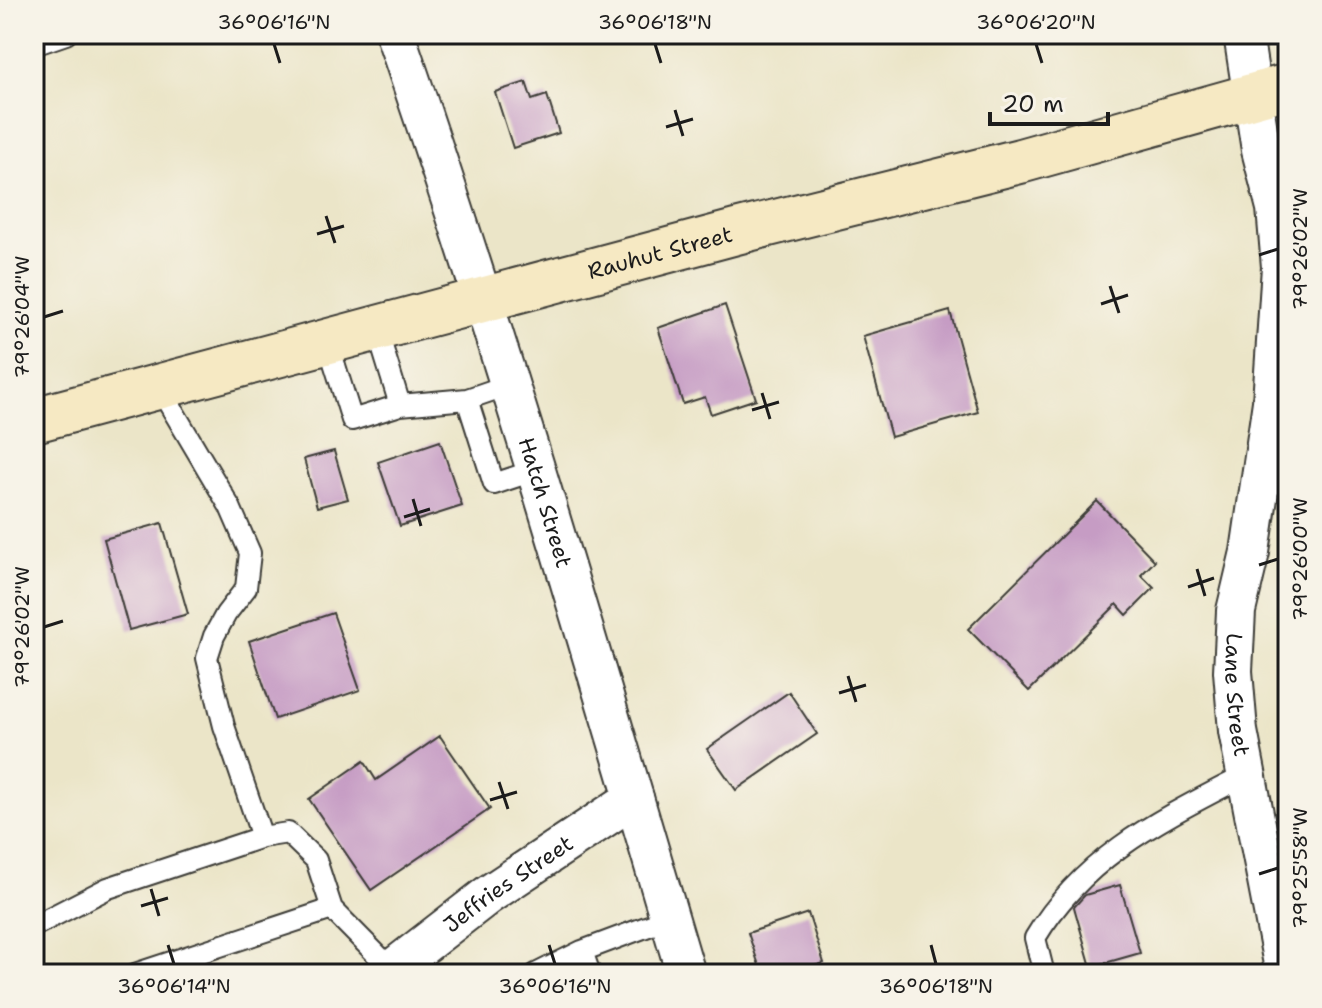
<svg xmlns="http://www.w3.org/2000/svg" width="1322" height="1008" font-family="'Shantell Sans',sans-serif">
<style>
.building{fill:#c69cc4}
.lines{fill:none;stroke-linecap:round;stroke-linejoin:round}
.service-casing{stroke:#3b3a36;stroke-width:24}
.minor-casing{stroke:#3b3a36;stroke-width:42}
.secondary-casing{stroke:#3b3a36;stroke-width:48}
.service{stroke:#fff;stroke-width:20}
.minor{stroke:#fff;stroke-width:38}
.secondary{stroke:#f6e9c3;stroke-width:44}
.ticks{fill:none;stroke:#1c1c1c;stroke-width:3}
.labels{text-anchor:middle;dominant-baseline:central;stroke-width:6;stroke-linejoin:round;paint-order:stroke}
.street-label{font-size:22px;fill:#1c1c1c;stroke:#f7f3e8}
.neatline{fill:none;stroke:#1c1c1c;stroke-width:3}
.ticks-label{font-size:20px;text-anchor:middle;fill:#1c1c1c}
</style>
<rect width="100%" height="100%" fill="#f7f3e8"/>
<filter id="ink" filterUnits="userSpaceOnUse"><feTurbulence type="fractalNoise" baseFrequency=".0125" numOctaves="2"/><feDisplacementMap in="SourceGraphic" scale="16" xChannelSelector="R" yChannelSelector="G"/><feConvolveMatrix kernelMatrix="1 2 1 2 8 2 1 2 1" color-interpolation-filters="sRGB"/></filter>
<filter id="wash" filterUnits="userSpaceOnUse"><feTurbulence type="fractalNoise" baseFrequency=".006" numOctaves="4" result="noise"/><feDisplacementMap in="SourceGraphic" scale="32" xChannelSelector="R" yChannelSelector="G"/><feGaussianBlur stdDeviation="1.8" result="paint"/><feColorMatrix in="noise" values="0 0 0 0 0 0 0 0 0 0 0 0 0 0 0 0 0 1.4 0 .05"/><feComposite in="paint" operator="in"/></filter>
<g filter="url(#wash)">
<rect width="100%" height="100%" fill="#ebe5c8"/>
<g id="blocks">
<!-- building -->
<path class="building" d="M526,82l6,18 15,-5 12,38 -46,15 -18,-56z
M725,305l31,94 -45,15 -6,-17 -22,7 -25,-76z
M950,311l28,101 -87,25 -28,-101z
M440,441l22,65 -62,20 -22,-64z
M334,451l14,48 -31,8 -13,-48z
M1097,501l58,60 -14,14 13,13 -27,27 -10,-11 -88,87 -61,-62z
M162,523l26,91 -59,16 -25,-91z
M333,613l27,77 -85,29 -26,-78z
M789,692l28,42 -81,56 -29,-41z
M440,736l50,73 -119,81 -62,-91 55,-38 12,19z
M1120,885l20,68 -49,14 -17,-60 11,-12z
M808,913l16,50 -34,11h-28l-14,-41z"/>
</g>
</g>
<g filter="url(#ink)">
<use href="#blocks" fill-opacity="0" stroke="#3b3a36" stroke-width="2"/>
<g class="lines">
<defs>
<path id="service" d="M34,45l32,-11
M328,343l24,77 48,-15 -23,-75
M508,385l-41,14 27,85 42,-14
M159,387l71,120 20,46 -4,35 -20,26 -12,22 -7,22 17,68 38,111
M400,405l67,-6
M34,926l74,-38 154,-51 26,-4 28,27 16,49 60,61
M582,951l8,23
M135,974l197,-65
M536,974l46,-23 88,-33
M1044,974l-9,-36c50,-84 129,-120 211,-163"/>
<g id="minor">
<path id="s1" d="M395,34c107,310 198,626 291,940"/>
<path id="s2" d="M1243,34l18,116 15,58 5,59 -9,135 -22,150 -14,59 -3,60 5,60 47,243"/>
<path id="s3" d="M386,974l102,-79 146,-97"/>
</g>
<g id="secondary">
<path id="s4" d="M34,420l702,-188 284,-71 268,-75"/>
</g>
</defs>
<!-- service casing -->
<use href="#service" class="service-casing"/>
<!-- minor casing -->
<use href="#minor" class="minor-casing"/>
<!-- secondary casing -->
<use href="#secondary" class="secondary-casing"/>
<!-- service -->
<use href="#service" class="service"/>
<!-- minor -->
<use href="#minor" class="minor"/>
<!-- secondary -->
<use href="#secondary" class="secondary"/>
</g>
</g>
<!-- ticks -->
<path class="ticks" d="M274,44l6,19M655,44l6,19M1036,44l6,19M675,110l8,26M666,127l27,-8M326,216l9,27M317,234l27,-8M1259,255l19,-6M1110,286l9,27M1101,304l27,-9M44,317l19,-6M762,393l8,26M752,410l27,-8M413,499l8,27M404,517l26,-8M1259,565l19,-6M1197,569l8,27M1188,587l26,-9M44,627l19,-6M848,676l8,26M839,693l27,-8M499,782l9,27M490,800l27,-8M1259,874l19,-6M151,889l8,27M141,906l27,-8M168,945l6,19M549,945l6,19M931,945l5,19"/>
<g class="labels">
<!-- street labels -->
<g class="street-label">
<text stroke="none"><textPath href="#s4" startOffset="648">Rauhut Street</textPath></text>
<text stroke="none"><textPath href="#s1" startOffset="492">Hatch Street</textPath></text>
<text stroke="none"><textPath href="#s2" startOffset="668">Lane Street</textPath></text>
<text stroke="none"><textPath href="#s3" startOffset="152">Jeffries Street</textPath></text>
</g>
</g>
<!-- margin -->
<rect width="1322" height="1008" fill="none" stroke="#f7f3e8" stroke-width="88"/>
<!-- scale -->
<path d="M990 112v12h118v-12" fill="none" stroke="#1c1c1c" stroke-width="4"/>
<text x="1002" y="112" font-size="24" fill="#1c1c1c" stroke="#f7f3e8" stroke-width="6" paint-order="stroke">20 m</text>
<rect x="44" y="44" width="1234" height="920" class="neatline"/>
<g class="ticks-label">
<text x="274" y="29">36°06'16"N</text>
<text x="655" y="29">36°06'18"N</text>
<text x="1036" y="29">36°06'20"N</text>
<text transform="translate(1300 249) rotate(-90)" y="7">79°26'02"W</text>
<text transform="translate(22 317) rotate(-90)" y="7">79°26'04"W</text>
<text transform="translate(1300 559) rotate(-90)" y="7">79°26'00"W</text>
<text transform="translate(22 627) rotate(-90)" y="7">79°26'02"W</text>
<text transform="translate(1300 868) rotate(-90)" y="7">79°25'58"W</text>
<text x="174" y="993">36°06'14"N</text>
<text x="555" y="993">36°06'16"N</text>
<text x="936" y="993">36°06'18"N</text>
</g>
</svg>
